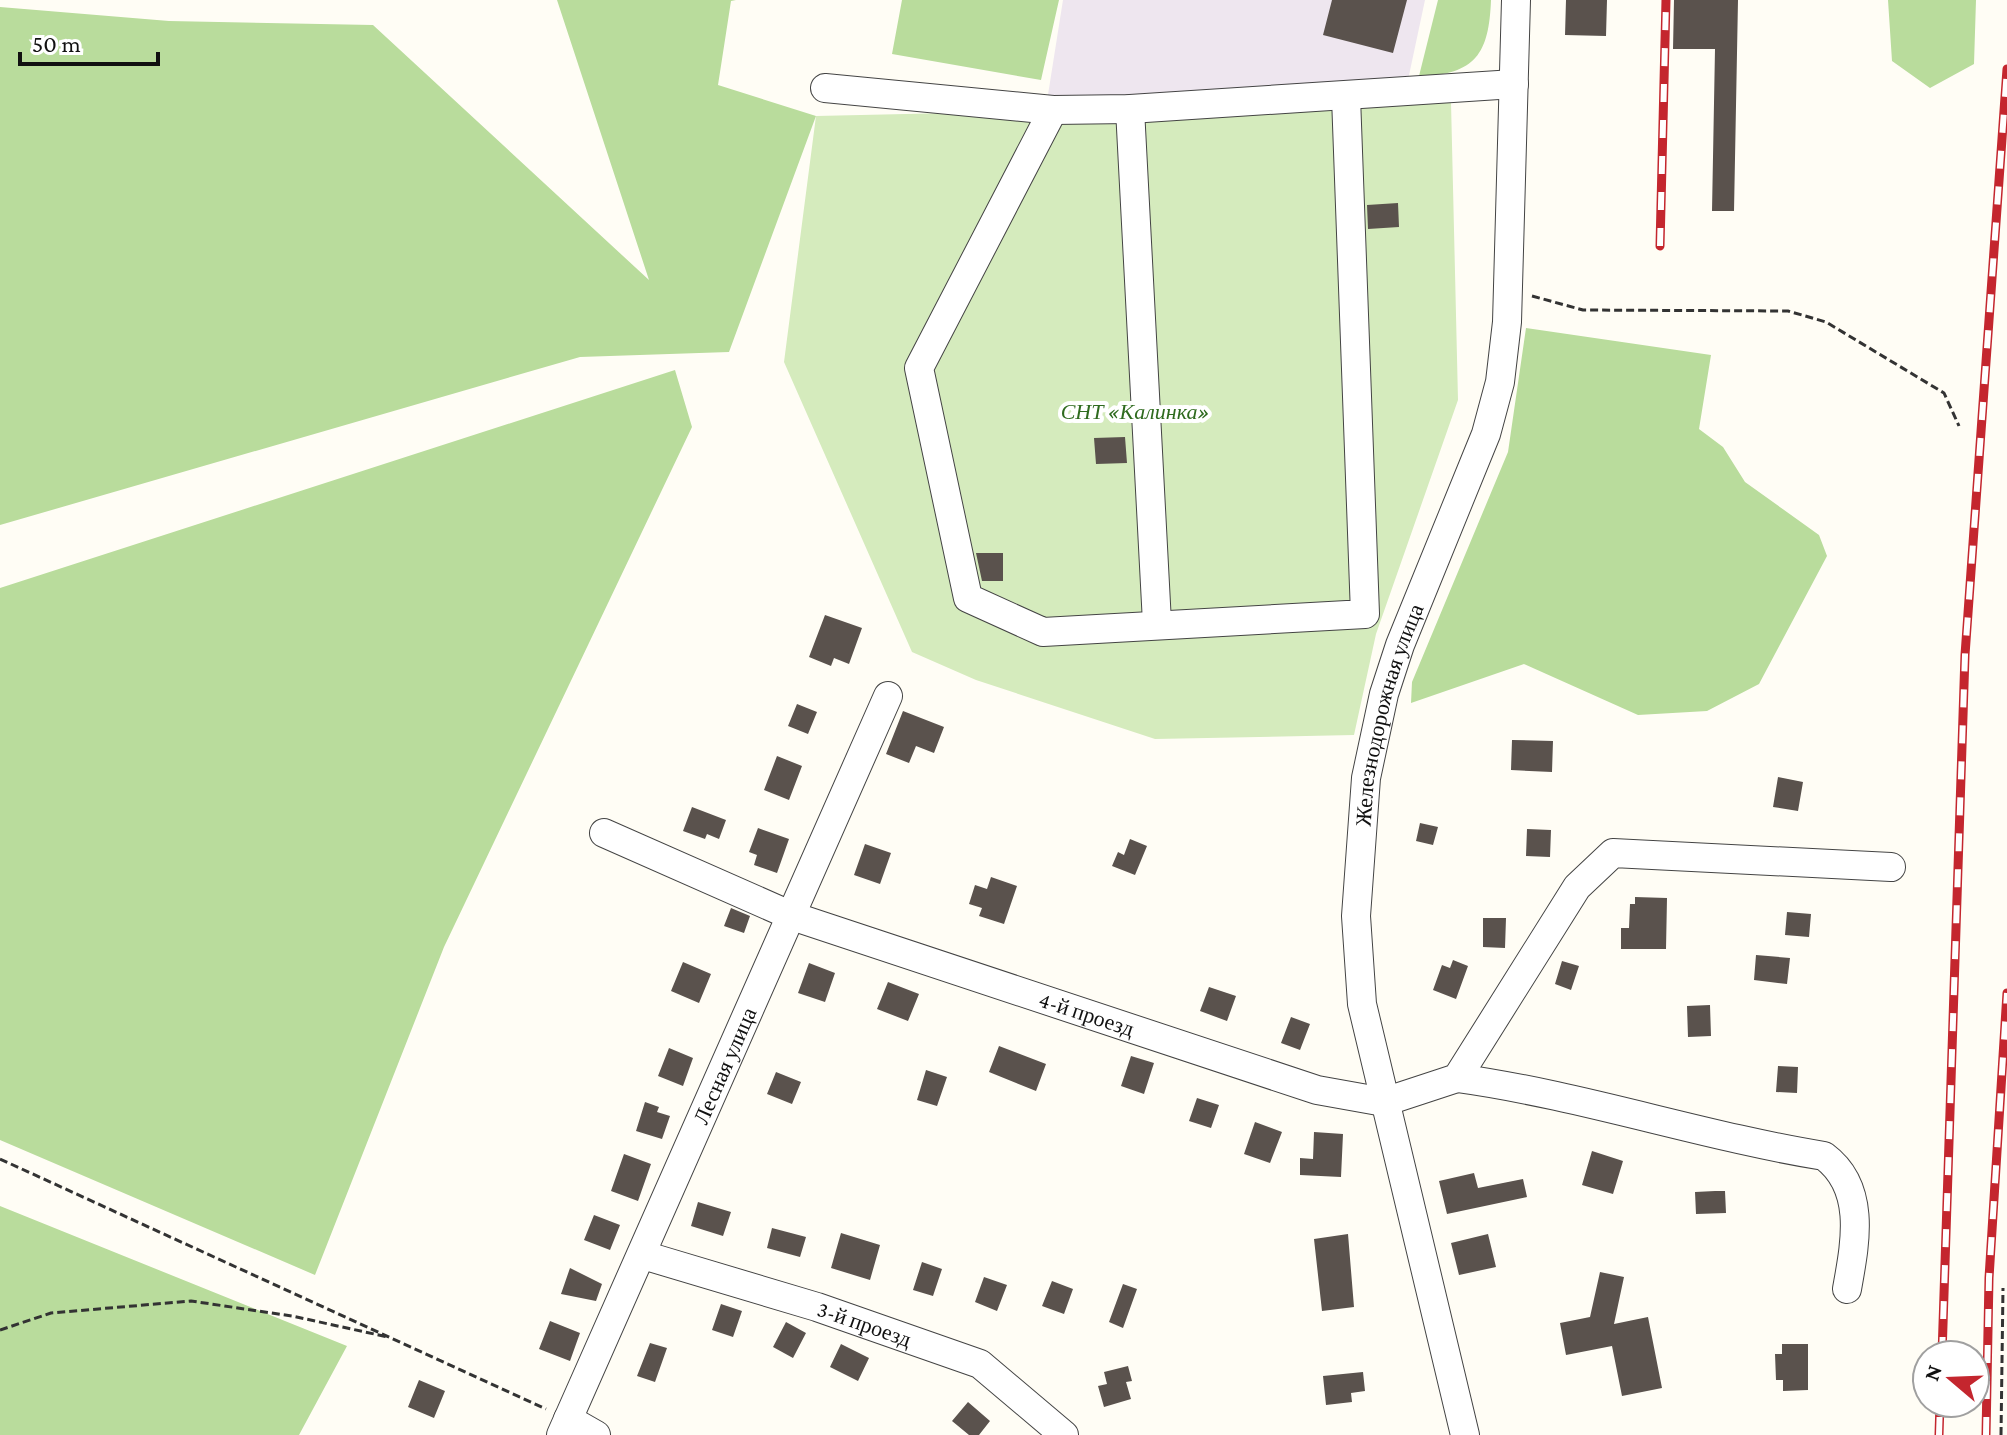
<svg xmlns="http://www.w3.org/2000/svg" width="2007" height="1435" font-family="'Crimson Pro',serif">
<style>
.industrial{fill:#eee6ef}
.green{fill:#d5ebbd}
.forest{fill:#b9dc9c}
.building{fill:#5a524d}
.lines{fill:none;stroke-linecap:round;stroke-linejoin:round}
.minor-casing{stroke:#444;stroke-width:30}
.path{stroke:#333;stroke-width:3;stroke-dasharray:8 4;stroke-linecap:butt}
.minor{stroke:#fff;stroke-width:28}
.rail-casing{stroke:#c4262e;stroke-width:9}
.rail{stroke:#fff;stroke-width:6;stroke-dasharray:18;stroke-linecap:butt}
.labels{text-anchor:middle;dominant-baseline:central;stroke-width:8;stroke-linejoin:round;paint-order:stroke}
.park-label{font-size:22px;font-style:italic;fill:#2f6b1f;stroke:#fff}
.street-label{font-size:22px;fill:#111;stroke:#fff}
</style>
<rect width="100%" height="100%" fill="#fffdf5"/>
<!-- industrial -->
<path class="industrial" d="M1063,0h362l-17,80 -361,21z"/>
<!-- green -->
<path class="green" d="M1451,102l7,298 -82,234 -22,101 -199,4 -179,-59 -64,-28 -128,-290 32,-246z"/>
<!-- forest -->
<path class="forest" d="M557,0h179l-5,1 -13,84 98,31 -87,236 -149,5 -580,168v-518l169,14 204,4 276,255z
M902,0h157l-18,80 -149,-26z
M1438,0h53c-2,53 -15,75 -72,76z
M1888,0h88l-2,64 -44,24 -38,-27z
M1526,328l185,27 -12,74 24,18 22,35 74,53 8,21 -68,128 -52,27 -69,4 -114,-51 -113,39 1,-21 96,-230z
M675,370l17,57 -248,520 -129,328 -315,-135v-552z
M0,1206l347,140 -48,89h-299z"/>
<!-- building -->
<path class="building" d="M1332,0h75l-14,53 -70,-18z
M1566,0h41l-1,36 -41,-1z
M1674,0h64l-4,211h-22l3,-162h-42z
M1398,203l1,24 -31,2 -1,-24z
M1125,437l2,26 -31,1 -2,-26z
M976,553h27v28h-21z
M825,615l37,13 -13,36 -15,-6 -3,8 -22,-9z
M797,704l20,8 -9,22 -20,-8z
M903,711l41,16 -10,26 -18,-7 -7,17 -23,-9z
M1512,740l41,1 -1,31 -41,-2z
M777,756l25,10 -13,34 -25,-10z
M1778,777l25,5 -5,29 -25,-4z
M692,807l34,13 -7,19 -12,-5 -2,5 -22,-8z
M1420,823l18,4 -5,18 -17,-4z
M758,828l31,11 -12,34 -23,-8 3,-10 -8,-3z
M1527,829l24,1 -1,27 -24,-1z
M1130,839l17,7 -12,29 -23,-9 6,-14 6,3z
M865,844l26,9 -11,31 -26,-9z
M991,877l26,9 -13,38 -25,-8 3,-8 -13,-4 6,-19 12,4z
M1635,897l32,1 -1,51h-45v-21h8l1,-24h5z
M731,908l19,8 -6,17 -20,-7z
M1787,912l24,2 -2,23 -24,-2z
M1483,918h23l-1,30 -22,-1z
M1756,955l34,3 -3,26 -33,-4z
M1453,960l15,6 -12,33 -23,-9 9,-25 8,3z
M1562,961l17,5 -8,24 -16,-6z
M683,962l28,12 -12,29 -28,-12z
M809,963l26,10 -10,29 -27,-9z
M888,982l31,12 -11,27 -31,-12z
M1209,987l27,9 -9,25 -27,-10z
M1710,1005l1,31 -23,1 -1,-31z
M1291,1017l19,7 -10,26 -19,-7z
M999,1046l47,18 -10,27 -47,-19z
M669,1048l24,10 -10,28 -25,-10z
M1131,1056l23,7 -10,31 -23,-8z
M1778,1066l20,1 -1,26 -21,-1z
M926,1070l21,7 -10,29 -20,-6z
M776,1072l25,10 -9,22 -25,-10z
M1197,1098l22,7 -8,23 -22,-7z
M645,1102l14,5 -2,5 13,4 -8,23 -26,-8z
M1255,1122l27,10 -12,31 -26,-9z
M1314,1132l29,2 -2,43 -41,-2v-17l13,1z
M1592,1151l31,10 -10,33 -31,-9z
M624,1154l27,10 -13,37 -27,-10z
M1474,1173l4,15 45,-9 4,18 -80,17 -8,-33z
M1715,1191h10l1,22 -30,1 -1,-22z
M698,1202l33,10 -8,24 -32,-10z
M594,1215l26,10 -10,25 -26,-10z
M772,1228l34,9 -6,20 -33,-9z
M841,1233l39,12 -10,35 -39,-12z
M1348,1234l6,73 -32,4 -8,-72z
M1488,1234l8,33 -37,8 -8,-32z
M922,1262l20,7 -9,27 -20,-6z
M570,1268l32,16 -6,17 -35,-7z
M1600,1272l24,5 -10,47 34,-7 14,71 -40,8 -10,-50 -46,9 -6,-32 30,-6z
M984,1277l23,8 -10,26 -22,-9z
M1052,1281l21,8 -9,25 -22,-8z
M1123,1284l14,5 -14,39 -14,-6z
M721,1304l21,7 -9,26 -21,-7z
M550,1321l30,12 -10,28 -31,-12z
M786,1322l20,11 -13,25 -20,-11z
M650,1343l17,5 -12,34 -18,-6z
M841,1344l28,14 -11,23 -28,-14z
M1782,1344h26v46l-25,1v-11h-7l-1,-26h7z
M1128,1366l4,15 -6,1 5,17 -27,8 -6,-21 9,-2 -3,-12z
M1363,1372l2,19 -14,2 1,9 -26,3 -3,-29z
M419,1380l26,11 -11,27 -26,-11z
M968,1402l22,19 -11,14h-10l-17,-14z"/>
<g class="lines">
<defs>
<g id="minor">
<path d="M825,88l228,22 77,-1 384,-25"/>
<path d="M1130,109l27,514"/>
<path d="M1053,110l-134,258 49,230 75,34 322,-18 -19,-517"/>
<path id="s1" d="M604,833l188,83 525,174 67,12 73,-24 120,-191 36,-34 278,14"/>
<path d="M1457,1078c124,17 244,58 367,78 43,32 31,88 23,133"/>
<path id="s2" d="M643,1255l174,52 163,57 84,71"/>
<path d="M568,1419l28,16"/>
<path id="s3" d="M561,1435l327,-739"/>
<path id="s4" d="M1465,1435l-103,-431 -6,-88 10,-138 18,-84 16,-49 86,-211 14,-52 7,-60 9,-322"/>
</g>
</defs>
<!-- minor casing -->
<use href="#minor" class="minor-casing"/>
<!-- path -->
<path class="path" d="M1532,296l51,14 205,1 38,11 118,71 15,33
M0,1159l546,250
M0,1330l51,-17 140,-12 101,15 96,21
M2001,1435l2,-147"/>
<!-- minor -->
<use href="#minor" class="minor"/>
<defs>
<path id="rail" d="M1660,246l6,-246
M1942,1355l23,-700 42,-586
M1939,1435l1,-32
M1986,1435l3,-157 18,-285"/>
</defs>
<!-- rail casing -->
<use href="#rail" class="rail-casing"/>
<!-- rail -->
<use href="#rail" class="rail"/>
</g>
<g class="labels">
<!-- park labels -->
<g class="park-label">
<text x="1135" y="411">СНТ «Калинка»</text>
</g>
<!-- street labels -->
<g class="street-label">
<text stroke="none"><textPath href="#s4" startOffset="736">Железнодорожная улица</textPath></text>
<text stroke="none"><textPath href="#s1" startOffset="516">4-й проезд</textPath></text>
<text stroke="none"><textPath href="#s3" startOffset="404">Лесная улица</textPath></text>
<text stroke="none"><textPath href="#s2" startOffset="232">3-й проезд</textPath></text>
</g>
</g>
<!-- north arrow -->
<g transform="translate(1951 1379) rotate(289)"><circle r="38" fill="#ffffff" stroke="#a0a0a0" stroke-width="2"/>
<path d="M0-6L14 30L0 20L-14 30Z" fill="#c4262e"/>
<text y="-12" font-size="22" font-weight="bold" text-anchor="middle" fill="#111111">N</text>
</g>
<!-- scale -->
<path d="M20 52v12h138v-12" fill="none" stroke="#111111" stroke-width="4"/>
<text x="32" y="52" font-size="24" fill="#111111" stroke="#ffffff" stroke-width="6" paint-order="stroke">50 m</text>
</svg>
